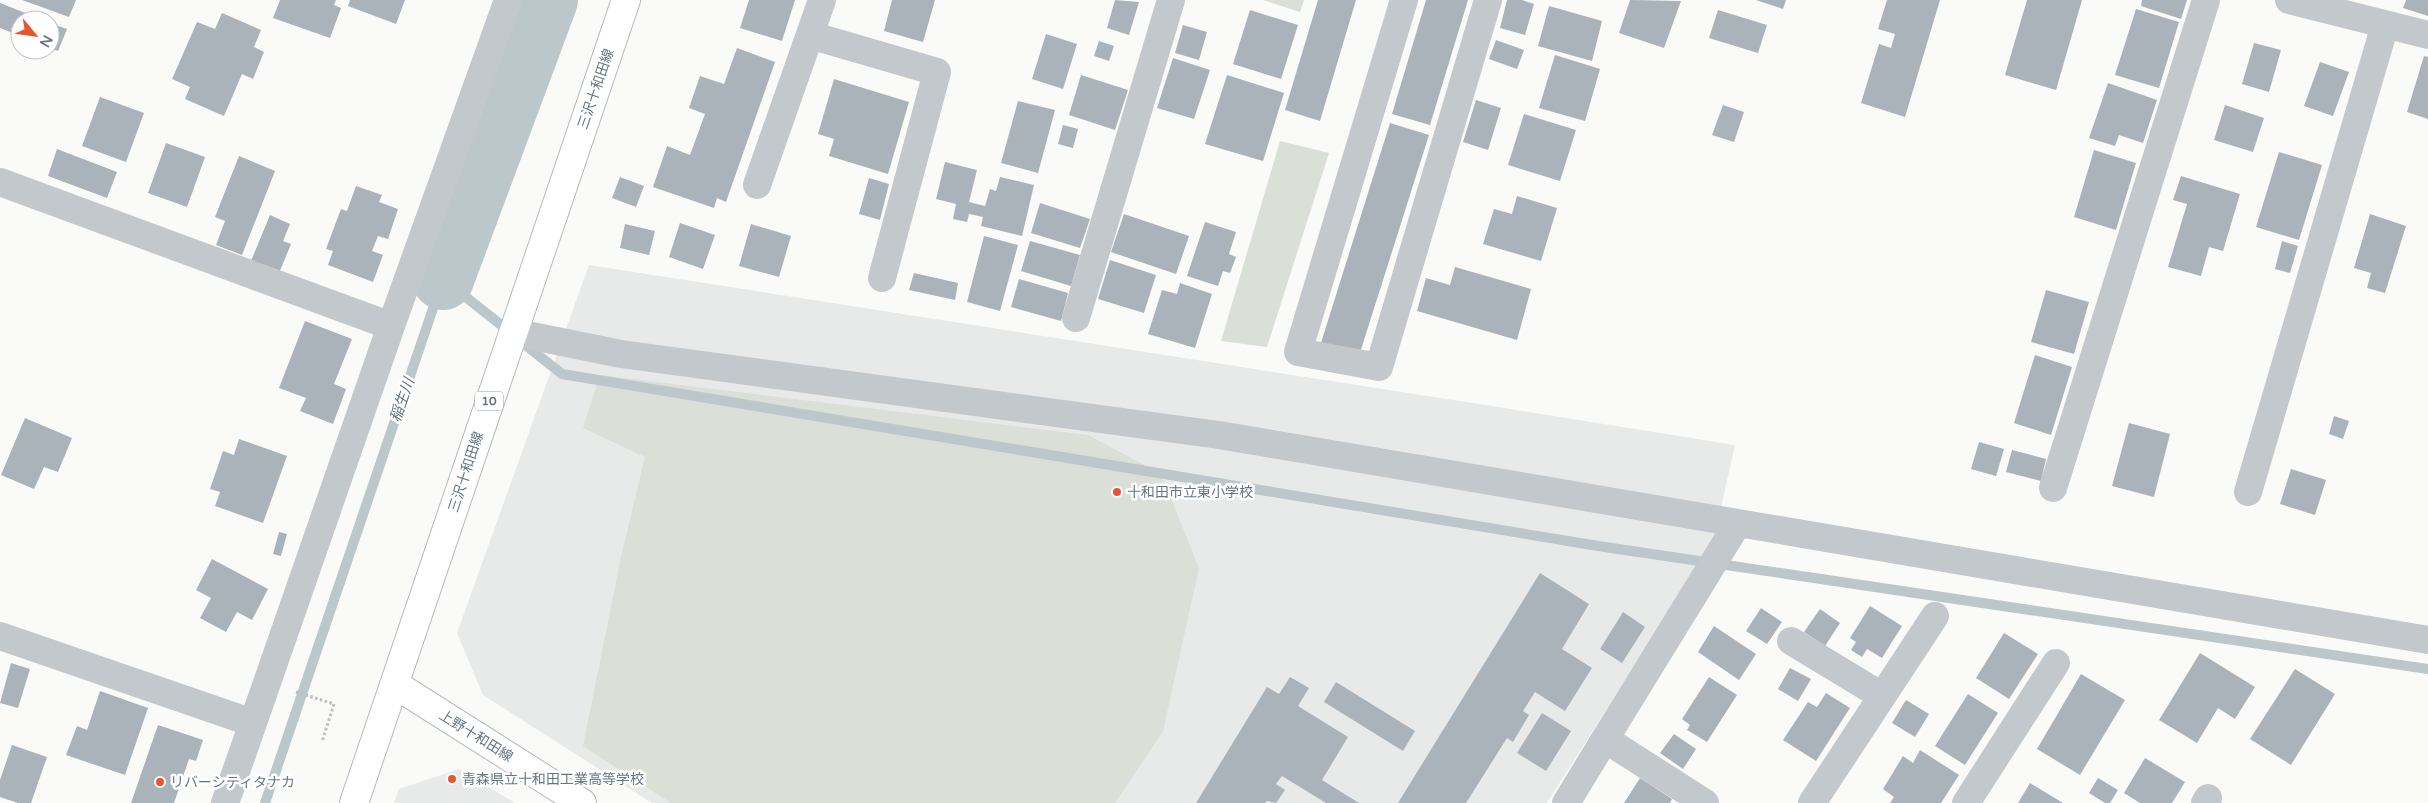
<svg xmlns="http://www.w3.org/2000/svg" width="2428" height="803" font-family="'Varela Round','Noto Sans JP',sans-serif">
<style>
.built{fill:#e8e9e9}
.green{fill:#dadfd7}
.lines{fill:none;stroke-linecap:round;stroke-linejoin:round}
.stream{stroke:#bbc7cb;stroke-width:10}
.river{stroke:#bbc7cb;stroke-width:62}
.building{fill:#aab3b9}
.major-casing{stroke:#b5babe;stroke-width:30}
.path{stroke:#bbbfc2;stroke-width:3;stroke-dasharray:2.5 2.5;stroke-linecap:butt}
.minor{stroke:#c3c8cc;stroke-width:28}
.major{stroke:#fff;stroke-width:28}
.poi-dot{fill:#e4572e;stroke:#fff;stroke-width:2}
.labels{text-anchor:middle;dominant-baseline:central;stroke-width:5;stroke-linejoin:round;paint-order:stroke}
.shield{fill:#fff;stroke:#939fa8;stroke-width:1}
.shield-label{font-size:12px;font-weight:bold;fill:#657683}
.street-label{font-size:14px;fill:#657683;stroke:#fff}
.poi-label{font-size:14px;fill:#657683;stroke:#fff;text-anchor:start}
.water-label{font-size:15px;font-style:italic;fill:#60757c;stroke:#fff}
</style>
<rect width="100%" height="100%" fill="#fafaf8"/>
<!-- built -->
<path class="built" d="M589,265l909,142 237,38 -21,94 -167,264h-895l-169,-108 -26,-62z
M459,769l56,34h-121l5,-14z"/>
<!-- green -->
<path class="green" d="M1263,0h41l-4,12z
M1280,141l49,12 -62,194 -46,-6z
M600,375l488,60 73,39 38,94 -36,163 -48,72h-444l-88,-57 38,-189 24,-100 -62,-29z"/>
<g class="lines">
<!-- stream -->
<path class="stream" d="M523,343l39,31 1036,172 830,123
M265,803l178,-524 67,53"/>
<!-- river -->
<path class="river" d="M443,279l104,-279"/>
</g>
<!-- building -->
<path class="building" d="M22,0h54l-7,17z
M280,0h56l-2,5 7,3 -11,30 -57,-20z
M350,0h55l-9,24 -48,-18z
M749,0h46l-13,41 -42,-13z
M892,0h43l-12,42 -39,-11z
M1115,0l24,2 -10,33 -22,-7z
M1318,0h38l-36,121 -35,-11z
M1426,0h42l-38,125 -38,-11z
M1507,0h15l12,4 -9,31 -25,-7z
M1630,0l51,1 -17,47 -45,-15z
M1756,0h30l-3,9z
M1887,0h53l-35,117 -44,-14 18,-59 12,4 4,-14 -17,-5z
M2027,0h55l-26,90 -51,-15z
M2142,0h45l-6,19 -40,-13z
M2406,0h22v16l-25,-8z
M0,3l43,17h-23v16l-20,-8z
M1549,6l53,15 -10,40 -54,-15z
M2136,9l43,13 -20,66 -44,-13z
M1250,10l48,15 -17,54 -48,-15z
M1718,10l49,15 -9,28 -49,-15z
M222,13l39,17 -7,17 10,5 -11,27 -11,-5 -18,42 -39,-17 5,-12 -18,-8 25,-57 18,7z
M50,23l17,6 -9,22 -8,-3z
M1183,25l24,7 -8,28 -24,-7z
M1046,34l31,10 -14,45 -31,-10z
M1496,40l28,10 -7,19 -28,-10z
M1099,41l15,5 -5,15 -15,-5z
M2254,43l27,7 -12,42 -27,-8z
M737,48l38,14 -49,140 -9,-4 -3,10 -61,-21 14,-41 23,9 15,-41 -16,-6 11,-32 24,8z
M1555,55l45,14 -15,52 -46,-13z
M2424,56l4,1v62l-21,-7z
M1173,58l37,12 -16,49 -37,-11z
M2320,62l29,10 -16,44 -29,-10z
M1081,75l47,15 -13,40 -46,-15z
M1227,75l57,18 -21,68 -58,-17z
M834,79l75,23 -21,72 -59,-18 5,-17 -16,-5z
M2108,83l49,17 -14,43 -24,-8 -4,11 -26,-8z
M100,97l44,16 -18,49 -44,-16z
M1476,100l25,8 -13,42 -25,-8z
M1018,101l37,9 -17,63 -37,-10z
M1723,105l21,7 -10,30 -22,-7z
M2225,105l39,13 -11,34 -39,-12z
M1524,114l52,16 -16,51 -52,-16z
M1390,123l39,12 -71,224 -38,-13z
M1063,125l15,4 -5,19 -15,-4z
M166,143l39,14 -18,50 -39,-14z
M57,149l60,23 -10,26 -59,-22z
M2094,150l42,13 -20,67 -42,-13z
M2279,152l43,13 -23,75 -43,-13z
M239,156l36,15 -33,84 -26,-10 9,-24 -10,-4z
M945,162l32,8 -8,32 16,4 5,-17 6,2 4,-14 34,8 -12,51 -41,-10 2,-9 -14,-3 -2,8 -14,-3 3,-15 -20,-5z
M2181,176l59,18 -17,57 -14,-4 -8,29 -33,-9 19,-63 -14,-4z
M620,177l24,9 -8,21 -24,-9z
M869,178l20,6 -9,36 -21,-6z
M356,186l26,9 -3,7 19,7 -10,30 -10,-3 -6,15 11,4 -10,27 -45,-17 5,-14 -7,-2 15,-40 6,2z
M1517,196l40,12 -16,53 -58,-17 11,-35 18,5z
M1040,203l50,16 -10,29 -49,-15z
M1124,214l65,22 -13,38 -65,-22z
M2370,214l36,12 -21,67 -18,-5 4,-15 -17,-5z
M270,215l20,9 -7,17 8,3 -12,29 -28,-12z
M1205,222l31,10 -7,22 7,3 -6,16 -7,-2 -5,15 -31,-10z
M680,223l35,12 -12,34 -34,-12z
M625,224l30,7 -6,24 -29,-7z
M751,224l40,12 -12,41 -40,-11z
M984,236l34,9 -18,66 -33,-9z
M1030,241l50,14 -9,31 -50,-15z
M2282,241l16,5 -8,27 -15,-4z
M1110,260l46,15 -12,38 -46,-14z
M1455,267l76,22 -14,51 -100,-29 9,-33 24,7z
M914,273l44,10 -3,17 -46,-10z
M1019,279l49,14 -7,28 -50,-14z
M1180,283l32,11 -17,54 -47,-14 14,-44 15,4z
M2046,290l43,12 -15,52 -43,-12z
M305,321l47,18 -18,45 12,5 -13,35 -33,-13 6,-13 -27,-10z
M2035,355l37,12 -21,68 -37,-12z
M2334,416l15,5 -6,18 -14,-5z
M25,418l47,20 -14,34 -14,-5 -10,22 -33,-14z
M2129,423l41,11 -16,63 -42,-11z
M239,439l48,17 -24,67 -48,-17 5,-14 -10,-3 13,-38 11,4z
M1979,442l25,7 -8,27 -25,-7z
M2012,450l34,9 -5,22 -35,-9z
M2291,469l35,11 -11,35 -35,-11z
M279,532l8,2 -6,22 -8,-2z
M212,559l56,30 -16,31 -15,-8 -11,20 -26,-14 11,-20 -15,-8z
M1540,573l49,31 -27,45 30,19 -27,43 -30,-19 -12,19 6,4 -16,27 -6,-4 -41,65h-68z
M1870,606l32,20 -20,32 -15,-9 -5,8 -11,-7 5,-8 -6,-4z
M1761,608l21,14 -15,22 -21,-13z
M1820,609l20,14 -15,23 -21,-14z
M1623,612l22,15 -23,36 -22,-14z
M1714,626l42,28 -17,26 -41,-28z
M2004,633l34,21 -29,45 -33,-21z
M2200,653l55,34 -20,32 -17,-11 -21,35 -38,-23z
M11,663l19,6 -12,39 -18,-5z
M1790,668l21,11 -13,22 -20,-12z
M2295,669l40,25 -44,71 -41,-26z
M2081,674l44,26 -45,75 -43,-26z
M1290,677l19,11 -11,18 50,31 -26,43 37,23h-33l-44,-27 -6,8 9,6 -9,13 -9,-2 -2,2h-69l71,-116 12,7z
M1709,677l28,18 -30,47 -20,-12 3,-5 -8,-6z
M1336,682l79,49 -12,20 -79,-49z
M100,691l48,17 -23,67 -59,-20 11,-29 10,4z
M1826,693l24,15 -34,53 -33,-21 25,-38 9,5z
M1968,694l30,19 -33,52 -30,-19z
M1906,700l23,14 -14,23 -23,-14z
M1542,713l29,18 -25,40 -29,-18z
M158,725l45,15 -7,21 -7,-2 -15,44h-43z
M1674,734l22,15 -13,20 -23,-16z
M12,745l35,12 -16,46h-13l-18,-6v-17z
M1920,750l39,25 -18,28h-51l4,-6 -11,-8 20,-33 10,7z
M2145,758l40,24 -13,21h-32l-16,-10z
M1640,778l32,21 -2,4h-46z
M2098,778l20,12 -8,13h-5l-16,-10z
M2030,783l33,20h-45z"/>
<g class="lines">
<defs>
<path id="major" d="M396,685l186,118
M354,803l272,-803"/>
</defs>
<!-- major casing -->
<use href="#major" class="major-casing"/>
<!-- path -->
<path class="path" d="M296,692l38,12 -12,38"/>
<!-- minor -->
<path class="minor" d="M1404,0l-106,352 81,15 109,-367
M2289,0l139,35
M810,35l127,37 -55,206
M0,182l391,144
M757,185l65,-185
M1076,318l95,-318
M512,332l109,22 598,81 519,88
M2053,488l153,-488
M2248,492l137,-467
M0,636l253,87 138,-397 117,-326
M1791,641l91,55
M1605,739l133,-216 690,117
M225,803l28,-80
M1566,803l39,-64 100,64
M1812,803l123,-187
M1966,803l90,-140
M2205,803l3,-5"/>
<!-- major -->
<use href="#major" class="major"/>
</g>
<!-- markers -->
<g class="poi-dot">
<circle cx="1117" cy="492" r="5"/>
<circle cx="452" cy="779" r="5"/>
<circle cx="160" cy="782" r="5"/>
</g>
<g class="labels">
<!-- shield labels -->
<rect class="shield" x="475" y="391.5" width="28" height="19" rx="4"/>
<g class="shield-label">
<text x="489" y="401">10</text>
</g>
<!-- street labels -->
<g class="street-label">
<text transform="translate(596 89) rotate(-71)">三沢十和田線</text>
<text transform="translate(466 472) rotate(-72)">三沢十和田線</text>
<text transform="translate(476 736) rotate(32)">上野十和田線</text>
</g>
<!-- poi labels -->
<g class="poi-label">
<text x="1127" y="492">十和田市立東小学校</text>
<text x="462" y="779">青森県立十和田工業高等学校</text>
<text x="170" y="782">リバーシティタナカ</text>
</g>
<!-- water labels -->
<g class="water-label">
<text transform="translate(402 400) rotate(-71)">稲生川</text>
</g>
</g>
<!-- north arrow -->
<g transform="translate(35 35) rotate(119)"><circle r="24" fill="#ffffff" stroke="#c1c8cd"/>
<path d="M0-4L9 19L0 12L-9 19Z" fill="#e4572e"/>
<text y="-8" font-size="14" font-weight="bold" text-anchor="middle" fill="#657683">N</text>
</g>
</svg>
